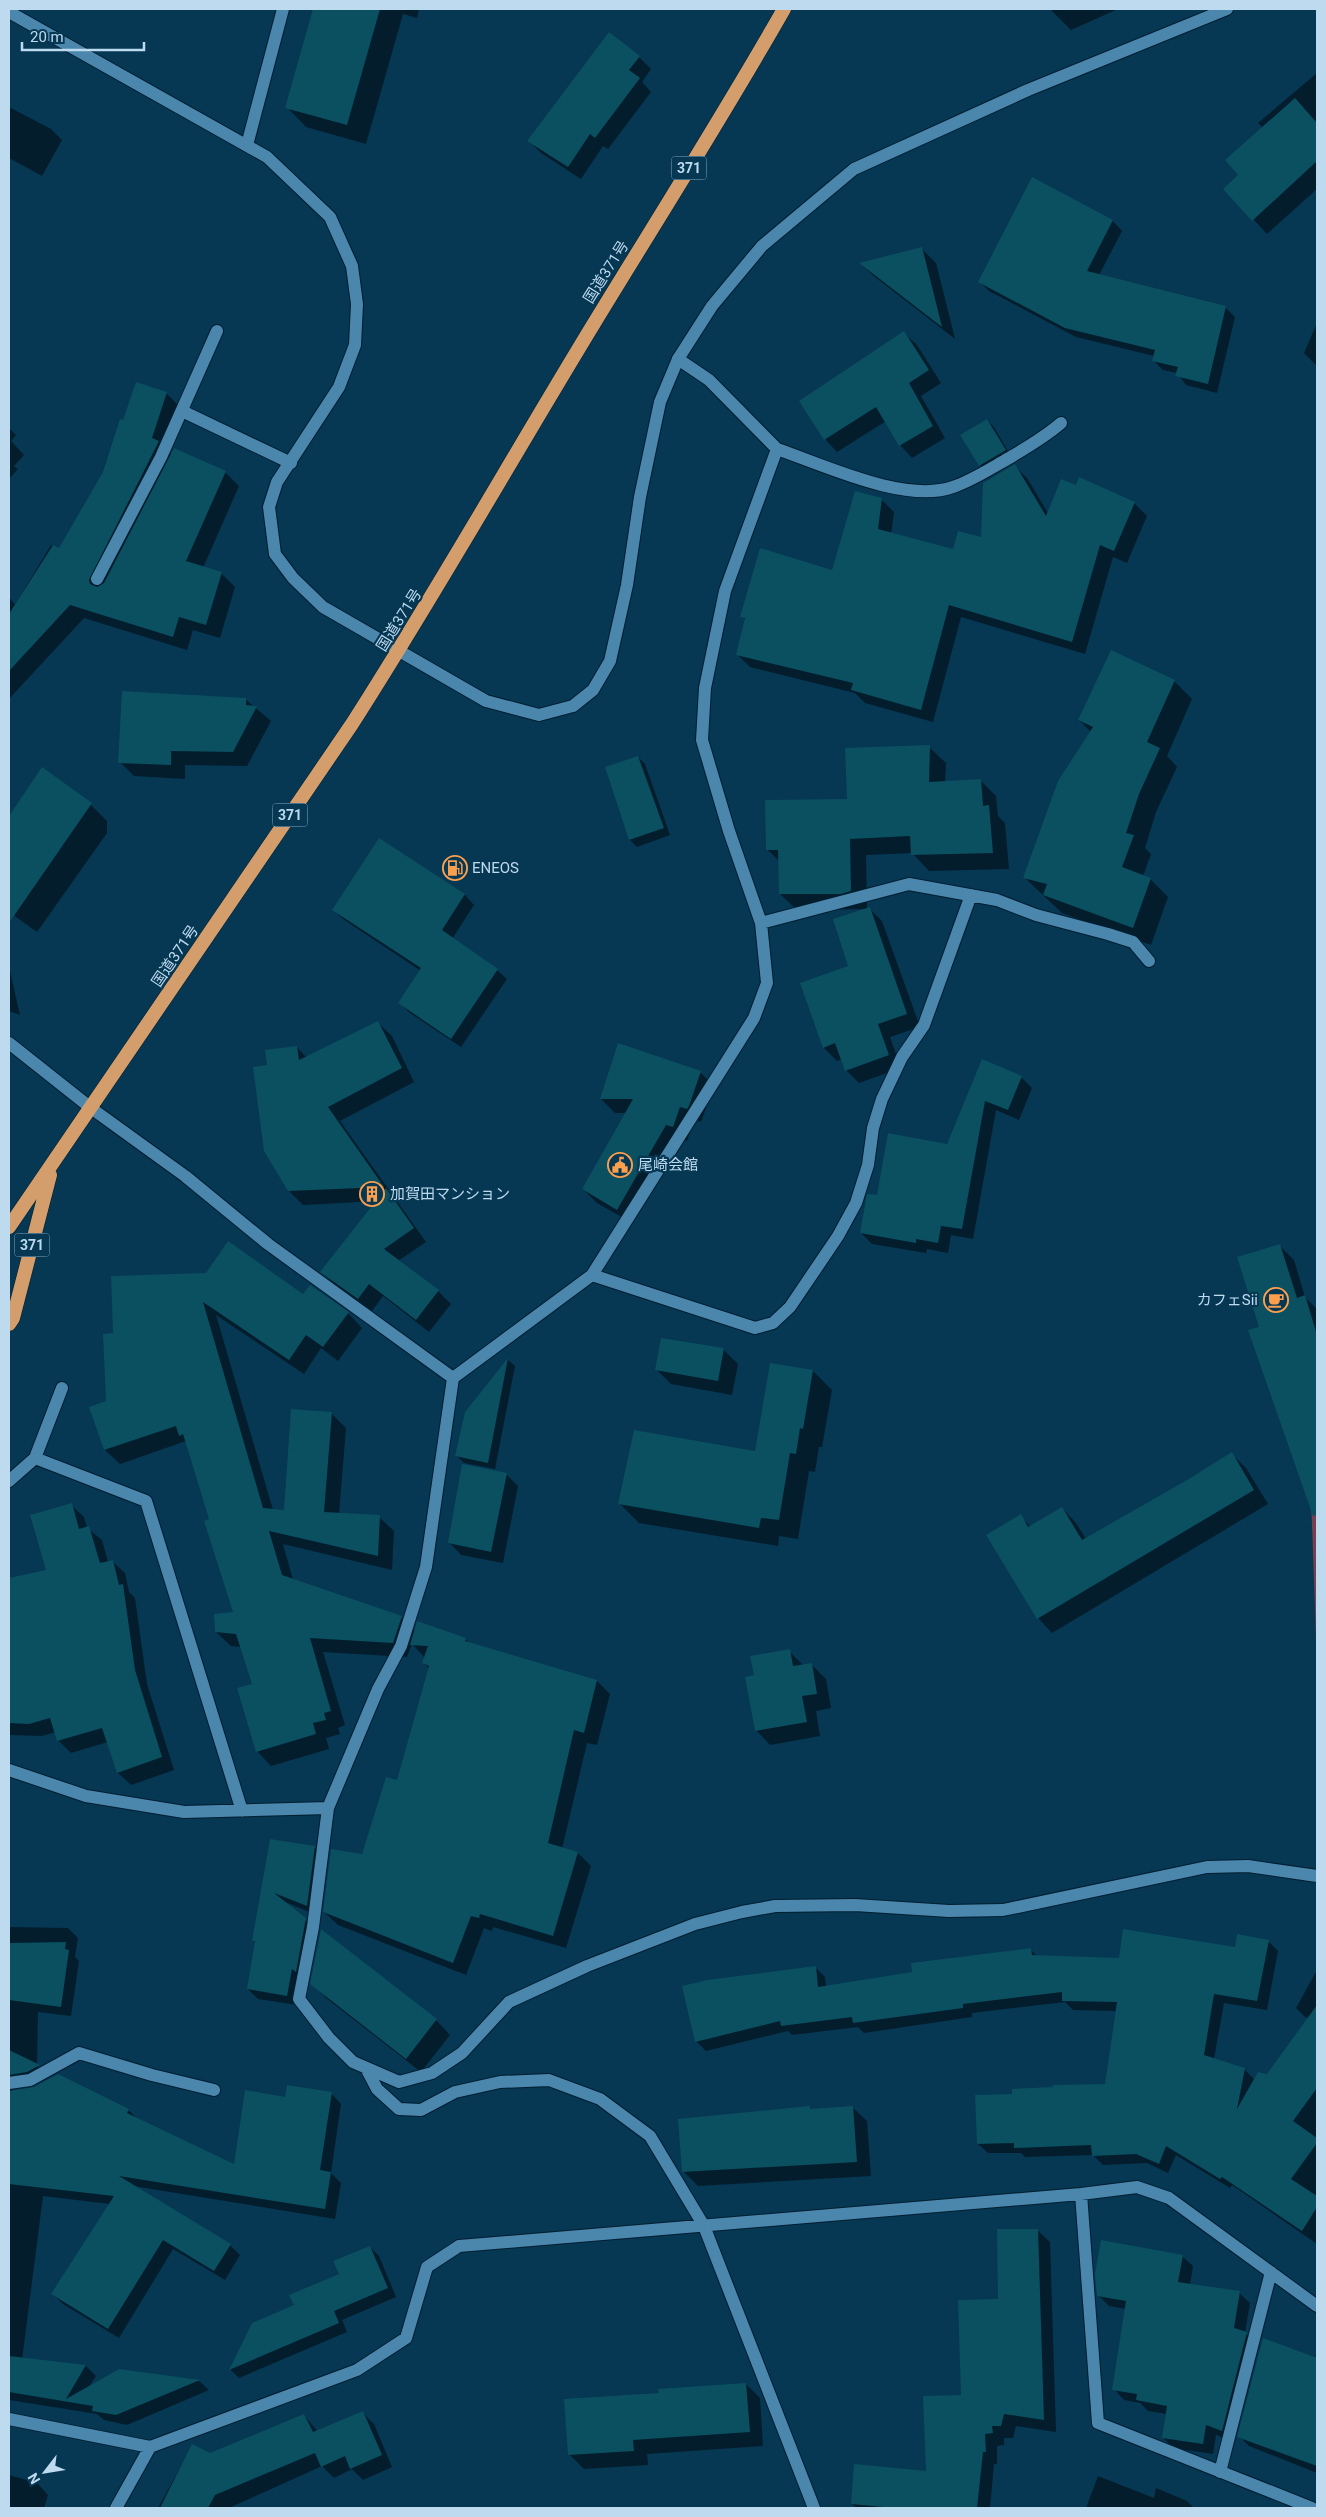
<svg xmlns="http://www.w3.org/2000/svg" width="1326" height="2517" font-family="Roboto,'Noto Sans JP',sans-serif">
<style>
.green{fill:#763e51}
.shadow{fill:#0007}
.building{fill:#0a5061}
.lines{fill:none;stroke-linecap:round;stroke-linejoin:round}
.minor-casing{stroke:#001e30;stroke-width:14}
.tertiary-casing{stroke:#001e30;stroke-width:14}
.trunk-casing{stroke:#001e30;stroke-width:15}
.minor{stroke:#4b86ad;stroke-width:12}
.tertiary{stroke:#4b86ad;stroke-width:12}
.trunk{stroke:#d49e6c;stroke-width:14}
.labels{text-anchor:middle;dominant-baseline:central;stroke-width:4.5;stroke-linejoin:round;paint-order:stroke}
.shield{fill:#063753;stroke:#86a9c0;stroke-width:1}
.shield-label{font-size:14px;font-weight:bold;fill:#bddaef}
.street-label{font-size:15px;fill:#bddaef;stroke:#063753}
.poi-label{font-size:15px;fill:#bddaef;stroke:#063753;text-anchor:start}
</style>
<rect width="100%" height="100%" fill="#063753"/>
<!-- green -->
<path class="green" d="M1317,1398v268l-8,-225z"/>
<!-- shadow -->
<path class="shadow" d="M315,9h104l-2,9 -14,-4 -37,130 -60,-17 -19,-20z
M1050,9h68l-47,21z
M639,57l12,12 -9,13 9,10 -43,57 -5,-3 -22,33 -40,-26 -12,-12z
M1317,73v116l-50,45 -42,-45 15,-14 22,-48 -4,-4z
M9,107l42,22 11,11 -20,36 -33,-18z
M1033,179l80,42 9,10 -23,44 126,32 10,10 -18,76 -31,-8 -9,-12 -14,-3 -10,-10 1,-4 -78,-19 -87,-46 -10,-10z
M922,249l14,14 19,76 -80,-62 -14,-13z
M1317,323v43l-13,-13z
M904,333l13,12 24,38 -20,13 24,42 -33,20 -12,-13 -14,-24 -49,31 -12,-13z
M166,393l14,14 -14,42 6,6 53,17 14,14 -36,82 18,5 14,14 -15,51 -27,-8 -6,20 -103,-32 -75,81v-102l6,8 36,-60 8,5 45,-77 20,-51z
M987,420l7,7 18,31 -25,14 -7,-7z
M9,428l7,7 -5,6 13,14 -10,11 4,3 -9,10z
M1014,466l13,12 21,35 86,-10 13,13 -20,47 -14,-6 -28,97 -124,-37 -28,105 -68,-19 -10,-10 -105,-26 -13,-13 9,-34 -4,-4 91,-45 48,-72 13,13 -3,22 63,17 28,-12z
M1174,681l18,18 -25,57 10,11 -21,45 -11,36 6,6 -8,22 7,3 18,18 -17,48 -89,-32 -37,-35 66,-146 -12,-12z
M245,699l26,22 -24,45 -62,-1v14l-51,-3 -14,-14z
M929,747l17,16 -1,19 35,-2 16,16 2,20 7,7 4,46 -80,2 -17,-18 -46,2 1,54 2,-1 13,13 38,106 -30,10 11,31 -42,15 -13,-13 -4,-11 -5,2 -13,-13 -22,-64 48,-17 14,-58 -67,1 -17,-16v-32l-13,-13 82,-49z
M638,757l7,7 25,71 -33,12 -7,-7 -23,-72z
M43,769l42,30 22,22v12l-70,99 -28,-20v-94z
M379,839l86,56 9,10 -22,34 45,31 10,9 -46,68 -51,-34 -10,-10 21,-32 -78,-52 -9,-9z
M9,970l1,1 10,44 -11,-4z
M378,1023l14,13 22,46 -74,39 86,121 -28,19 40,30 13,13 -22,28 -46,-36 -11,15 -37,-26 -13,-13 55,-71 -74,4 -14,-14 -20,-125 28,-19 10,11z
M983,1061l38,16 11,11 -13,32 -23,-10 -23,129 -22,-4 -3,18 -21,-4 -1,4 -54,-9 -11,-11 17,-36 70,-52z
M700,1072l14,14 -13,36 -7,-2 -7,21 -7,-3 -48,85 -35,-20 -14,-14 44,-76h-12l-14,-14z
M1279,1245l15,15 11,37 12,12v156l-11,4z
M112,1278l191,18 45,17 14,15 -24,33 -17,-13 -17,26 -88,-59 57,195 12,1 46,-98 15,15 -7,86 40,3 15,14 -2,39 -109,-26 10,36 108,37 15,14 49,8 6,5 126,37 13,13 -13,51 -10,-2 -25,106 16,4 13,13 -25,82 -73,-21 -1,4 -8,-3 -18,47 -128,-50 -14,-13 39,-57 35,-73 32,-113 -7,-6 2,-5 -13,-14 -5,13 -84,-5 22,73 -7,3 2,6 -14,4 3,11 -58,17 -14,-15 -3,-66 -12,-38 -11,-1 -15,-14 19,-19 -24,-93 -25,-79 -66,23 -15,-14 10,-115z
M723,1349l15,15 -6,31 -61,-11 -14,-14z
M508,1360l7,6 -20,103 -31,-6 -7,-7 9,-43z
M813,1371l19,19 -10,57h-3l-4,25 -6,-1 -11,68 -19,-3 -1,10 -139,-23 -19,-19 136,-51z
M1231,1453l15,15 22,36 -216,129 -14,-15 -50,-83 32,-19 11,11 31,-19 14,15 10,16 101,-58z
M506,1474l12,12 -15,77 -42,-8 -11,-12z
M71,1505l13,12 3,11 15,12 6,22 4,-1 13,12 4,19 6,6 12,86 27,86 -43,15 -13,-12 -10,-31 -37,11 -13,-13 -2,-8 -14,4 -33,-1v-156l39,-8z
M789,1651l15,15 7,-2 15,15 5,29 -15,3 4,25 -50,9 -14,-15 -1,-54z
M271,1840l43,7 10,10 -7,58 -32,-13 30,27 -18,76 -39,-6 -10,-10 8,-46 -3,-3z
M9,1927l59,1 10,10 -3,19 4,4 -8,55 -33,-4 -1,54 12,10 -35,10 -2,5 20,-2 26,-14 70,35 10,9 97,47 51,-68 45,-5 10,11 -10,69 10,10 -6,36 -202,-33 97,59 10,10 -15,25 -52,-31 -54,89 -56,-34 -10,-10 57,-90 -67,-8 -21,164 64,6 10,10 -7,11 30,-16 80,10 10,9 -82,35 -23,-5 -7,-6 -88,-14z
M1268,1941l10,10 -11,59 -43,-7 -10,56 30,10 11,11 13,-4 41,-58 -4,-1 -9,-9 21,-38v274l-85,-59 -2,3 -54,-33 -8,18 -21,-10 -44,2 -10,-10 -68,2 -4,-4h-33l-10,-9 35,-49 93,-10 11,-74 -44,-1 -8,-8 -93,11v4l-108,16 -6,-6 -66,8 -4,-4 -82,20 -10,-10 119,-74 10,10 1,10 87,-14 118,-23 7,7 82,2 116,-11z
M312,1983l124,37 14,15 -29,37 -95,-74z
M852,2107l15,14 4,55 -173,10 -15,-15 126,-63 3,2z
M1037,2230l13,12 6,190 -40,-6 -3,12h-9v7l-7,1v18h-3l-4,44h-133l-5,-4 75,-32 35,-76 37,-96z
M370,2247l9,9 17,41 -54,23 5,12 -108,46 -9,-9 65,-63 46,-31z
M1182,2256l11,10 -3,19 49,8 11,10 -5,30 12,11 -24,97 -17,-6 -3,19 -39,-6 -11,-10 4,-24 -19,-3 -8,-8 -16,-3 -10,-11 12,-80 -17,-3 -11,-11z
M1315,2362h2v111l-68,-27 -10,-10z
M746,2384l14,14 3,48 -116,8 1,11 -64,4 -15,-15 91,-59z
M362,2412l12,12 18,43 -29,13 -11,-11 -18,9 -12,-12 -93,42h-71l34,-62 18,8 94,-39 14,17z
M9,2475l28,8 11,12 -4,13h-35z
M1098,2476l56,22 2,-10 31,13 7,7h-108z"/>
<!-- building -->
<path class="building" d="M313,9h67l-33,116 -62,-17z
M609,32l31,24 -11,14 11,8 -45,60 -5,-4 -22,33 -41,-26z
M1295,98l22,25v38l-65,60 -29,-32 15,-14 -13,-15z
M1032,177l81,43 -26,51 139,35 -18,78 -33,-8 3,-9 -26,-6 3,-11 -90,-22 -87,-46z
M922,247l20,80 -83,-64z
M904,331l25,39 -20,13 24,43 -34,20 -23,-39 -52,33 -25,-39z
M136,382l31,10 -15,46 7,3 -70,139 1,4 7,3 7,-4 70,-135 52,23 -40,90 36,11 -16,53 -27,-8 -6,20 -103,-32 -61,66v-57l44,-69 6,3 44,-76 17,-53 3,1z
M987,419l19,31 -27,16 -19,-31z
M1015,464l31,52 15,-37 15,6 3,-8 56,25 -21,49 -14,-6 -28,97 -123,-37 -28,105 -70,-20 2,-7 -117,-28 9,-37 -5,-1 20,-69 72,22 23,-79 27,7 -4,31 75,20 5,-18 23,6 2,-54z
M1111,650l64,30 -28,62 13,6 -21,46 -13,39 8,2 -12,32 29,11 -18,50 -90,-33 4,-11 -24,-6 35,-97 35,-54 -15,-7z
M122,691l124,7v7l11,1 -24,46 -62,-1v14l-53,-2z
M930,745l-1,37 52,-3 2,27 6,-1 4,48 -82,2 -1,-19 -60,3 1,52 -10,3h-62l-1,-44h-12l-1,-50 82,-1 -2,-51z
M638,756l26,72 -35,12 -24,-73z
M42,767l50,36 -83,120v-107z
M379,838l86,56 -23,36 56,39 -47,70 -53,-36 23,-35 -89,-58z
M870,907l37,107 -29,10 11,31 -44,16 -10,-28 -12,5 -23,-65 48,-17 -15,-47z
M378,1021l24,47 -74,39 56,80 -96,4 -24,-40 -11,-84 14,-2 -2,-15 32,-4 2,14z
M618,1043l83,28 -12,35 -2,3 -7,-2 -7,20 -7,-2 -49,85 -35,-21 51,-90h-33z
M982,1059l40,17 -14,34 -23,-9 -23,128 -21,-3 -3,17 -22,-4v4l-56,-10 7,-39 10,1 11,-62 59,11z
M386,1188l28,40 -30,21 55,41 -23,30 -47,-36 -11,15 -38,-27z
M228,1241l75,53 7,-9 39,27 -26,35 -17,-12 -17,25 -86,-58 60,206 21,2 7,-101 41,3 -8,100 56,3 -2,41 -109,-25 13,44 120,41 -9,27 -83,-5 21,73 -7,2 2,7 -13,3 3,11 -60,18 -19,-64 15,-4 -16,-50 -21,-2 -1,-18 19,-2 -29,-91 5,-2 -26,-85 -4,2 -3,-10 -72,24 -15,-43 17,-6 -3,-67 10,-1 -2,-57 95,-3z
M1280,1244l17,54 8,-3 12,40v180l-4,1 -65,-186 11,-3 -22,-70z
M661,1338l63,10 -6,33 -63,-11z
M508,1358l-20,105 -33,-7 10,-44z
M770,1363l43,7 -10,59 -3,-1 -4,26 -6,-1 -11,67 -18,-2 -2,10 -141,-24 16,-74 121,21z
M1232,1452l22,38 -217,129 -51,-84 35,-21 7,13 34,-20 20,33 105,-60z
M462,1464l45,9 -16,79 -43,-9z
M72,1503l7,26 10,-3 11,37 13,-3 6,25 4,-1 12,86 27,87 -45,16 -15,-45 -45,13 -7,-23 -21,6 -20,-1v-145l37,-8 -16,-55z
M417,1621l49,17 -1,3 132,39 -13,53 -10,-3 -26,113 30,9 -25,84 -73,-22 -1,4 -8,-2 -18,47 -130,-51 8,-63 31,5 24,-77 11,3 32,-114 -7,-3 6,-17 -18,-1z
M790,1649l3,17 19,-3 5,31 -15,2 5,26 -52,9 -10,-54 9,-2 -4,-19z
M270,1839l45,7 -8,60 -33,-13 32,25 -10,54 -4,-3 -5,27 -40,-7 8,-48h-3z
M321,1929l116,90 -31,40 -96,-75z
M1123,1929l112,18 2,-13 32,6 -12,61 -43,-7 -10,61 41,13 -8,41 21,-37 9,2 50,-69v83l-24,33 24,17v5l-26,36 26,17v11l-15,24 -80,-54 -2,2 -54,-33 -7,18 -23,-10 -44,2 -1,-11 -77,3v-5l-37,1 -2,-49 37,-1v-5l41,-2v-2l52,-1 12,-82 -55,-1v-9l-99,12v4l-110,15 -1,-6 -71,9 -1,-5 -85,21 -13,-56 25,-6 109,-14 2,21 94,-15 -1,-9 120,-15 1,7 87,3z
M66,1942l-1,7 4,1 -8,57 -52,-7v-57z
M9,2050l31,15 -13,7 -18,3z
M58,2074l71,35 -2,4 107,51 11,-74 40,7 2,-12 45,7 -12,78 11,2 -6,37 -206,-33 112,68 -17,27 -51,-31 -55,89 -57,-35 63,-98 -105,-12v-93l25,-4z
M810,2106v3l43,-3 4,56 -175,10 -4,-53z
M997,2229h41l6,191 -40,-6 -3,12h-9l1,7 -8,1 1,18h-3l-6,56h-83l-43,-4 3,-40 72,7 -3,-75 38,-1 -3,-95 40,-1z
M1101,2240l82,15 -5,27 62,9 -6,37 13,4 -25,99 -16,-6 -3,19 -41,-6 5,-32 -31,-6 1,-6 -25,-4 14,-89 -29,-5 -2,-22z
M370,2246l18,42 -54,23 5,12 -110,47 23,-47 42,-18 -5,-10 50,-21 -6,-13z
M1263,2338l54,20v108l-80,-29z
M9,2356l77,9 -20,34 53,-30 81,11 -84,35 -24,-4 1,-5 -84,-14z
M746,2383l4,49 -117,8 1,11 -66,4 -4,-56 95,-6 -1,-4z
M363,2411l19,44 -32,14 -5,-13 -24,11 -6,-14 -100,42 -7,13h-48l32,-64 18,9 94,-39 9,18z"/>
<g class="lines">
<defs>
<path id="minor" d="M247,145l36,-136
M678,359l31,21 68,69 -52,142 -20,97 -3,52 27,91 32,92 148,-39 88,16 39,15 72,19 25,8 16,19
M182,411l109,52
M777,449c47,16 128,55 176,38 18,-6 35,-17 51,-26 20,-12 40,-23 57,-38
M97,579l64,-122 56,-126
M9,1043l82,65 94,68 83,68 185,134 -27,189 -25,79 -23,43 -50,119 -15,119 -14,72 30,39 24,24 46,20 33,-9 30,-20 47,-51 78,-36 108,-42 47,-12 33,-6 80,-1 94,6 54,-1 204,-43 41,-1 69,10
M592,1275l163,53 18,-5 17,-16 48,-71 18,-33 12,-38 5,-37 9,-29 20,-42 22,-32 47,-130
M453,1378l139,-103 162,-257 13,-35 -6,-60
M35,1458l111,43 96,310
M9,1481l26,-23 27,-70
M9,1770l77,26 98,16 144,-4
M366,2068l11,21 22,20 22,1 34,-18 45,-10 49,-2 51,19 50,37 54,90 110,282
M9,2083l21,-3 49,-27 73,22 62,15
M1081,2194l17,229 214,85
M9,2419l141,28 207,-77 49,-32 21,-71 32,-21 622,-52 56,-7 32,11 148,108
M1220,2472l51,-200
M116,2508l34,-61"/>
<path id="tertiary" d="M9,12l258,145 63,60 22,49 5,38 -2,41 -16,42 -62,95 -8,25 6,47 18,24 30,29 163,94 53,14 34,-9 20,-16 17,-29 17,-76 13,-88 20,-95 18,-43 34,-53 50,-60 92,-77 174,-79 199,-81"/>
<path id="trunk" d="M9,1227l343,-503c84,-131 160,-266 241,-399 64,-105 130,-209 191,-316
M9,1324l4,-6 37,-143"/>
</defs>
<!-- minor casing -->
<use href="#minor" class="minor-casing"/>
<!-- tertiary casing -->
<use href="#tertiary" class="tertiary-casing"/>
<!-- trunk casing -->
<use href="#trunk" class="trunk-casing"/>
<!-- minor -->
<use href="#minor" class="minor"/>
<!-- tertiary -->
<use href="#tertiary" class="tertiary"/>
<!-- trunk -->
<use href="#trunk" class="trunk"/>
</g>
<!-- icons -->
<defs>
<symbol id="fuel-ring" viewBox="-11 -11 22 22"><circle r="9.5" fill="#063753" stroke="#fa9f4e" stroke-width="1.5"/><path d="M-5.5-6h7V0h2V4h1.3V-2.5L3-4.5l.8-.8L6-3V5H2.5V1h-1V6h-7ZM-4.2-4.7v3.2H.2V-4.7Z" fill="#fa9f4e"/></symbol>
<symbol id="civic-ring" viewBox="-11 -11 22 22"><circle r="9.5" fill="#063753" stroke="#fa9f4e" stroke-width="1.5"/><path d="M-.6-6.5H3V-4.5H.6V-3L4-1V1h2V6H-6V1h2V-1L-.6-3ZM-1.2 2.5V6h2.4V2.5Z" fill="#fa9f4e"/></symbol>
<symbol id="building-ring" viewBox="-11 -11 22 22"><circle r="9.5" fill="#063753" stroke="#fa9f4e" stroke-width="1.5"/><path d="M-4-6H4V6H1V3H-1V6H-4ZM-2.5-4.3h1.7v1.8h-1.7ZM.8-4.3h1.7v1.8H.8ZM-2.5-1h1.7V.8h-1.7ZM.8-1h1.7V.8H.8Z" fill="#fa9f4e"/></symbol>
<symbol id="cafe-ring" viewBox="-11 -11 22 22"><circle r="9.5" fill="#063753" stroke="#fa9f4e" stroke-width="1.5"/><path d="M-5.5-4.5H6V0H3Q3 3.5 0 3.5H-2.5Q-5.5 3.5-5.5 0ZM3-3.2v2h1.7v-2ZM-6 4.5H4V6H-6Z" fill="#fa9f4e"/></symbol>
</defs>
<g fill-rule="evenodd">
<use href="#fuel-ring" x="441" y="854" width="28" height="28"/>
<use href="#civic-ring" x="606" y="1151" width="28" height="28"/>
<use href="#building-ring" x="358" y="1180" width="28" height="28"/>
<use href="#cafe-ring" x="1262" y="1286" width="28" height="28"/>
</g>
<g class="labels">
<!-- shield labels -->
<g class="shield">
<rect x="671.5" y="156.5" width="35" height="23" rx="4"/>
<rect x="272.5" y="803.5" width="35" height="23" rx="4"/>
<rect x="14.5" y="1233.5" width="35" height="23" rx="4"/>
</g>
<g class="shield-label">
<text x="689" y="168">371</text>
<text x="290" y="815">371</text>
<text x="32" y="1245">371</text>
</g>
<!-- street labels -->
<g class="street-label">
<text transform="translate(606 272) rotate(-58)">国道371号</text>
<text transform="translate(399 620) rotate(-58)">国道371号</text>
<text transform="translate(175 956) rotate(-56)">国道371号</text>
</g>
<!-- poi labels -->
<g class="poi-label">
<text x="472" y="868">ENEOS</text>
<text x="638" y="1165">尾崎会館</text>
<text x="390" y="1194">加賀田マンション</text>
<text x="1258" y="1300" text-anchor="end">カフェSii</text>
</g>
</g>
<!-- border -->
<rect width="1326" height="2517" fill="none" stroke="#bddaef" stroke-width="20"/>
<!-- north arrow -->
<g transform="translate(45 2472) rotate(239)" stroke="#063753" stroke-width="4" paint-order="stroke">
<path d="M0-4L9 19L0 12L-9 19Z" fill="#bddaef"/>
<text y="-8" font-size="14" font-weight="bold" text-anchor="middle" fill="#bddaef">N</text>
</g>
<!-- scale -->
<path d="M22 42v8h122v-8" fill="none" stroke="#bddaef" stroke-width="2.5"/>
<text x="30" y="42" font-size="15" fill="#bddaef" stroke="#063753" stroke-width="4" paint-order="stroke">20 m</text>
</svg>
